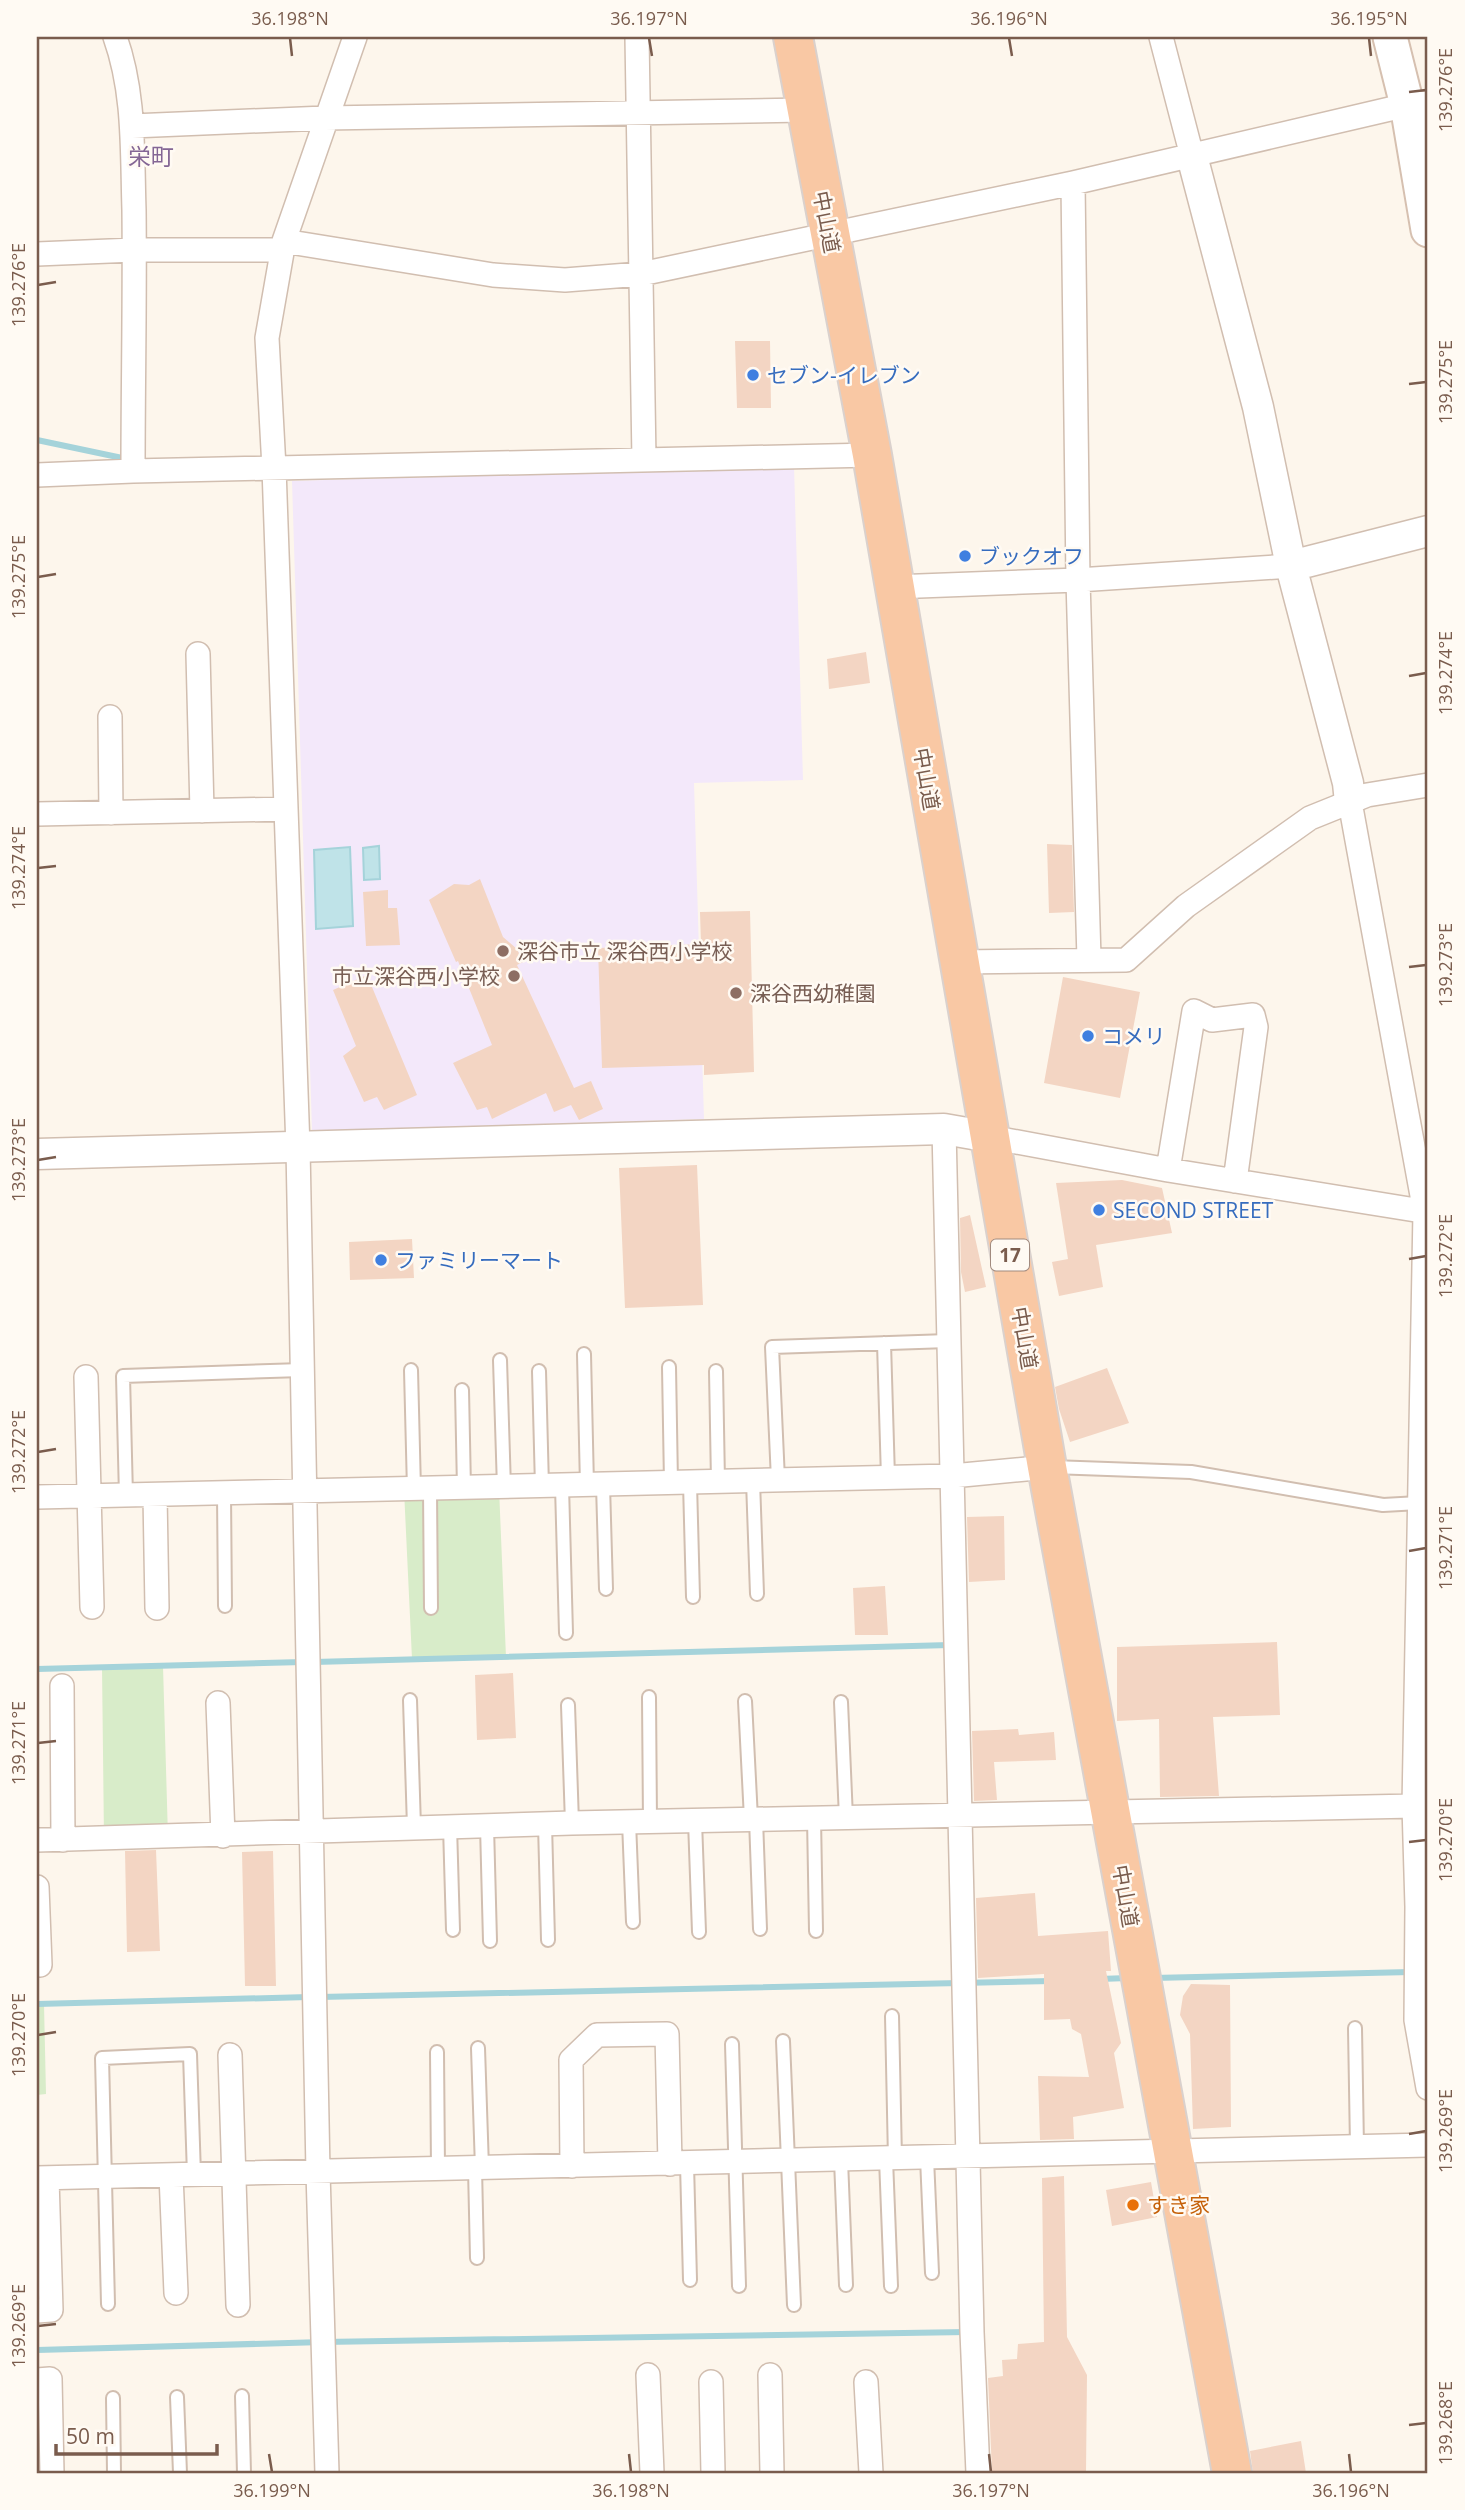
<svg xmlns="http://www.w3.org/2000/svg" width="1465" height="2510" font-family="'Open Sans','Noto Sans JP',sans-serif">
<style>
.education{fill:#f3e8fa}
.green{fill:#d8ecc9}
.water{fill:#bfe3e8;stroke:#a5d3da;stroke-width:2}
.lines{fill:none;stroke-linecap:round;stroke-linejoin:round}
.stream{stroke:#a5d3da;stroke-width:6}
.building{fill:#f3d5c3}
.service-casing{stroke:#d1beb0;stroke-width:16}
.minor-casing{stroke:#d1beb0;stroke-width:26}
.tertiary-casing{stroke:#d1beb0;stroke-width:33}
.secondary-casing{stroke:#d6c0b0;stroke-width:37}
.trunk-casing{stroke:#dad1cd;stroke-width:42}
.service{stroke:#fff;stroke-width:12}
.minor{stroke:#fff;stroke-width:23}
.tertiary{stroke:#fff;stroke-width:30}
.secondary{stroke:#fff;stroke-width:33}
.trunk{stroke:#f9c8a4;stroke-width:38}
.ticks{fill:none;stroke:#7a5c4d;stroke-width:2.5}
.shop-dot{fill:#3f7fe0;stroke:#fffaf3;stroke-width:2.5}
.education-dot{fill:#8d6e63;stroke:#fffaf3;stroke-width:2.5}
.food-dot{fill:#e8710a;stroke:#fffaf3;stroke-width:2.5}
.labels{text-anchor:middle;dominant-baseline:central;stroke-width:5;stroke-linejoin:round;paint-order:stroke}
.shield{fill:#fffaf3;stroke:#a28b7f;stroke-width:2}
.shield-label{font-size:19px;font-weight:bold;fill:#7a5c4d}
.street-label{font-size:21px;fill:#7a5c4d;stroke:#fffaf3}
.shop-label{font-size:21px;fill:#366cbe;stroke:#fffaf3;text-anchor:start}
.education-label{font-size:21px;fill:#785e54;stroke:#fffaf3;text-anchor:start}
.food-label{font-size:21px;fill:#c56008;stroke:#fffaf3;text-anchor:start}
.neighbourhood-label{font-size:23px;fill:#846695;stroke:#fffaf3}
.neatline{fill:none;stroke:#7a5c4d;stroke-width:2.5}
.ticks-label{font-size:18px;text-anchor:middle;fill:#7a5c4d}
</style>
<rect width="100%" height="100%" fill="#fdf6ec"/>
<!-- education -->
<path class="education" d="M794,466l9,314 -109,3 10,336 -392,12 -20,-650z"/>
<!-- green -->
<path class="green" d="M499,1488l7,169 -94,2 -8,-169z
M163,1666l5,171 -64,2 -2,-172z
M37,2004h7l2,90 -9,1z"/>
<!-- water -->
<path class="water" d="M379,846l1,33 -16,1 -1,-32z
M350,847l3,79 -37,3 -2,-79z"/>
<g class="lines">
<!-- stream -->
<path class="stream" d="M37,440l90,19
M314,1662l636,-17
M37,1669l266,-7
M1153,1978l258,-6
M1100,1979l28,-1
M320,1997l731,-16
M37,2004l272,-7
M37,2350l286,-8 644,-10"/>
</g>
<!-- building -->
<path class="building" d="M735,341h35l1,67h-34z
M866,652l4,31 -41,6 -2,-30z
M1047,844l25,1 2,67 -25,1z
M480,879l23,58 14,12 6,13 -6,3 57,123 17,-7 12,28 -24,11 -8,-15 -17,7 -8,-19 -54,26 -5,-12 -10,3 -24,-47 39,-18 -34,-84 -2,1 -27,-62 25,-16 15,1z
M388,890v18h9l3,37 -34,1 -3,-54z
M750,911l4,161 -50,3v-10l-102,3 -4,-120 103,-4 -1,-32z
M367,975l50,120 -33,15 -7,-13 -13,5 -21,-46 13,-10 -23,-56z
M1063,977l77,15 -20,106 -76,-15z
M697,1165l6,140 -78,3 -6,-140z
M1122,1180l40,8 10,45 -76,12 7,42 -44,9 -7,-34 16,-3 -12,-76z
M970,1215l16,72 -21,5 -4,-20 -1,-54z
M412,1239l2,39 -64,2 -1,-38z
M1107,1368l22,55 -59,19 -11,-33 -4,-22z
M1004,1516l1,64 -36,2 -2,-65z
M885,1586l3,49h-33l-2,-47z
M1277,1642l3,73 -67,2 6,79 -59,1 -1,-78 -42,2v-74z
M513,1673l3,65 -39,2 -2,-65z
M1018,1729l1,6 35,-3 2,28 -62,2 3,38 -23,1 -2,-70z
M156,1850l4,101 -33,1 -2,-101z
M273,1851l3,135h-31l-3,-134z
M1035,1893l3,43 70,-5 3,40h-5l15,72 -7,10 10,55 -51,9 1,22 -34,1 -2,-64 51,1 -8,-43 -9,-5 -2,-10 -26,1v-46l-66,4 -2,-80z
M1191,1984l39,1 1,142 -38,2 -3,-95 -10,-19 3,-19z
M1064,2176l3,161 20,38 -1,98h-94l-4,-95 15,-2 -1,-16 15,-1 1,-15 26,-2 -2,-164z
M1151,2182l6,35 -45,9 -6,-36z
M1301,2441l5,32h-53l-3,-22z"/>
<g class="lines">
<defs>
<path id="service" d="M884,1343l4,135
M584,1354l3,132
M500,1360l4,128
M669,1367l2,116
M411,1370l3,120
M539,1371l3,116
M716,1371l2,111
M462,1390l2,99
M1052,1467l139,5 192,33 36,-2
M778,1480l-6,-133 176,-6
M753,1481l4,113
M690,1483l3,114
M603,1485l3,104
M562,1486l4,147
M430,1490l1,118
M224,1494l1,112
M126,1496l-3,-120 179,-6
M649,1697l1,125
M410,1700l4,127
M745,1701l6,118
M841,1702l5,116
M568,1705l4,118
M814,1818l2,113
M756,1819l4,110
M695,1821l4,111
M629,1822l4,100
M545,1824l3,116
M450,1826l3,104
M487,1826l3,115
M892,2016l3,143
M1355,2028l2,119
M783,2041l11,264
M732,2044l7,242
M478,2048l4,120
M437,2052l1,117
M927,2158l5,115
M886,2159l5,127
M841,2160l5,125
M687,2164l3,116
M475,2168l2,90
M108,2304l-6,-246 88,-4 4,121
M242,2396l2,77
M177,2397l3,76
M113,2398l1,75"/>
<path id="minor" d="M115,37c20,56 17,114 19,173 1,87 -1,174 -1,261
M637,37l7,423
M1161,37l31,119
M132,126l193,-8 480,-8
M1073,183l5,397 11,379
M284,241l209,34 72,5 76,-6 432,-91 334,-78 21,-2
M37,254l97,-4h149
M37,475l96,-4 739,-16
M893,587l185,-7 213,-14
M198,654l4,157
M110,717l1,96
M1350,802l75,410 -11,594 3,101 -1,113 12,68
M37,814l249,-5
M960,962l166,-2 60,-54 124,-88 57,-23 61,-10
M944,1129l28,1203 6,141
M990,1137l178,33 260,42
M1168,1170l26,-159 18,9 41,-5 3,12 -21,154
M86,1377l6,230
M155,1495l2,113
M37,1497l915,-21 95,-9
M62,1686l1,154
M218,1703l5,133
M37,1840l535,-17 842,-17
M37,1887l3,78
M230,2055l8,250
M572,2166l-1,-106 26,-25 70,-1 3,130
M171,2175l5,118
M37,2178l1391,-33
M37,2311l14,-1 -4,-132
M648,2375l4,98
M770,2375l2,98
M37,2380l13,-1 2,94
M711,2382l2,91
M866,2382l5,91
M327,2473l-9,-301 -20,-1024 -24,-680 -7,-130 17,-97 71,-204"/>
<path id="tertiary" d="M1192,156l66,251 33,159 57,217 2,19
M1291,566l137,-35
M37,1154l907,-25 46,8"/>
<path id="secondary" d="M1390,37l17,68 21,125"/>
<path id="trunk" d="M793,37l79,418 175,1012 185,1006"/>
</defs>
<!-- service casing -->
<use href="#service" class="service-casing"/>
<!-- minor casing -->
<use href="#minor" class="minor-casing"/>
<!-- tertiary casing -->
<use href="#tertiary" class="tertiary-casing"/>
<!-- secondary casing -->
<use href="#secondary" class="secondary-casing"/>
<!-- trunk casing -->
<use href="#trunk" class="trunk-casing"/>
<!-- service -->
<use href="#service" class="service"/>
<!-- minor -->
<use href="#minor" class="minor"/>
<!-- tertiary -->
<use href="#tertiary" class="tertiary"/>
<!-- secondary -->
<use href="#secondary" class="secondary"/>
<!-- trunk -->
<use href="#trunk" class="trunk"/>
</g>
<!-- ticks -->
<path class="ticks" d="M290,38l2,18M649,38l3,18M1009,38l3,18M1369,38l2,18M1409,92l17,-2M38,285l18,-3M1409,384l17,-2M38,577l18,-3M1409,676l17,-3M38,868l18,-2M1409,967l17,-2M38,1160l18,-3M1409,1259l17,-3M38,1452l18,-3M1409,1551l17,-3M38,1743l18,-2M1409,1842l17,-2M38,2035l18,-3M1409,2134l17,-3M38,2326l18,-2M1409,2425l17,-2M269,2454l3,18M629,2454l2,18M989,2454l2,18M1349,2454l2,18"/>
<!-- markers -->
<g class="shop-dot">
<circle cx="753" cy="375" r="7"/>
<circle cx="965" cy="556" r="7"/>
<circle cx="1088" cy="1036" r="7"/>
<circle cx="1099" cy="1210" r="7"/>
<circle cx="381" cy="1260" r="7"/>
</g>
<g class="education-dot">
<circle cx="503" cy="951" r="7"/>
<circle cx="514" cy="976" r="7"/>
<circle cx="736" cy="993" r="7"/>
</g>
<circle class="food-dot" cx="1133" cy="2205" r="7"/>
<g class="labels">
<!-- shield labels -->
<rect class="shield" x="991" y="1239.5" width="38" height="31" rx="5"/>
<g class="shield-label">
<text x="1010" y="1255">17</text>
</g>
<!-- street labels -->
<g class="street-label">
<text transform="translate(827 222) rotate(79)">中山道</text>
<text transform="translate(927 779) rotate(80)">中山道</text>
<text transform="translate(1025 1338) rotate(80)">中山道</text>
<text transform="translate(1126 1896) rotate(80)">中山道</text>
</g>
<!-- shop labels -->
<g class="shop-label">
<text x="767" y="375">セブン-イレブン</text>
<text x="979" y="556">ブックオフ</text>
<text x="1102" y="1036">コメリ</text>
<text x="1113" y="1210">SECOND STREET</text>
<text x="395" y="1260">ファミリーマート</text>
</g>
<!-- education labels -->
<g class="education-label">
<text x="517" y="951">深谷市立 深谷西小学校</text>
<text x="500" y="976" text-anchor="end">市立深谷西小学校</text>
<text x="750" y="993">深谷西幼稚園</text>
</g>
<!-- food labels -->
<g class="food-label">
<text x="1147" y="2205">すき家</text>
</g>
<!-- neighbourhood labels -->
<g class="neighbourhood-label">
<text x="151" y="156">栄町</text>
</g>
</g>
<!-- border -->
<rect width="1465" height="2510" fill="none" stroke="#fffaf3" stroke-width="77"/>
<!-- scale -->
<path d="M56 2444v10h161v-10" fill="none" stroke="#7a5c4d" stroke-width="3.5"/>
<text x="66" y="2444" font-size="21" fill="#7a5c4d" stroke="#fffaf3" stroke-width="5" paint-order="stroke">50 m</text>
<rect x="38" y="38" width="1388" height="2434" class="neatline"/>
<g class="ticks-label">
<text x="290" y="25">36.198°N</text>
<text x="649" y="25">36.197°N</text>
<text x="1009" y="25">36.196°N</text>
<text x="1369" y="25">36.195°N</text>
<text transform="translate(1446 90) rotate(-90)" y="6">139.276°E</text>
<text transform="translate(19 285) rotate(-90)" y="6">139.276°E</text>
<text transform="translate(1446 382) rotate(-90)" y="6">139.275°E</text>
<text transform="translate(19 577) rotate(-90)" y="6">139.275°E</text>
<text transform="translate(1446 673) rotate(-90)" y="6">139.274°E</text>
<text transform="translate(19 868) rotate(-90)" y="6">139.274°E</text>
<text transform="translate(1446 965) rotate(-90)" y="6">139.273°E</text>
<text transform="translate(19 1160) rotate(-90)" y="6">139.273°E</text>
<text transform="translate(1446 1256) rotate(-90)" y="6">139.272°E</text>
<text transform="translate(19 1452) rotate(-90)" y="6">139.272°E</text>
<text transform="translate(1446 1548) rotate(-90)" y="6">139.271°E</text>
<text transform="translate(19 1743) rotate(-90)" y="6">139.271°E</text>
<text transform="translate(1446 1840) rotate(-90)" y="6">139.270°E</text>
<text transform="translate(19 2035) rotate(-90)" y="6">139.270°E</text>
<text transform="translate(1446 2131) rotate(-90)" y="6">139.269°E</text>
<text transform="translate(19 2326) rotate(-90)" y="6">139.269°E</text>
<text transform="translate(1446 2423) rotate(-90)" y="6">139.268°E</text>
<text x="272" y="2497">36.199°N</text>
<text x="631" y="2497">36.198°N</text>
<text x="991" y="2497">36.197°N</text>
<text x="1351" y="2497">36.196°N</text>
</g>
</svg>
